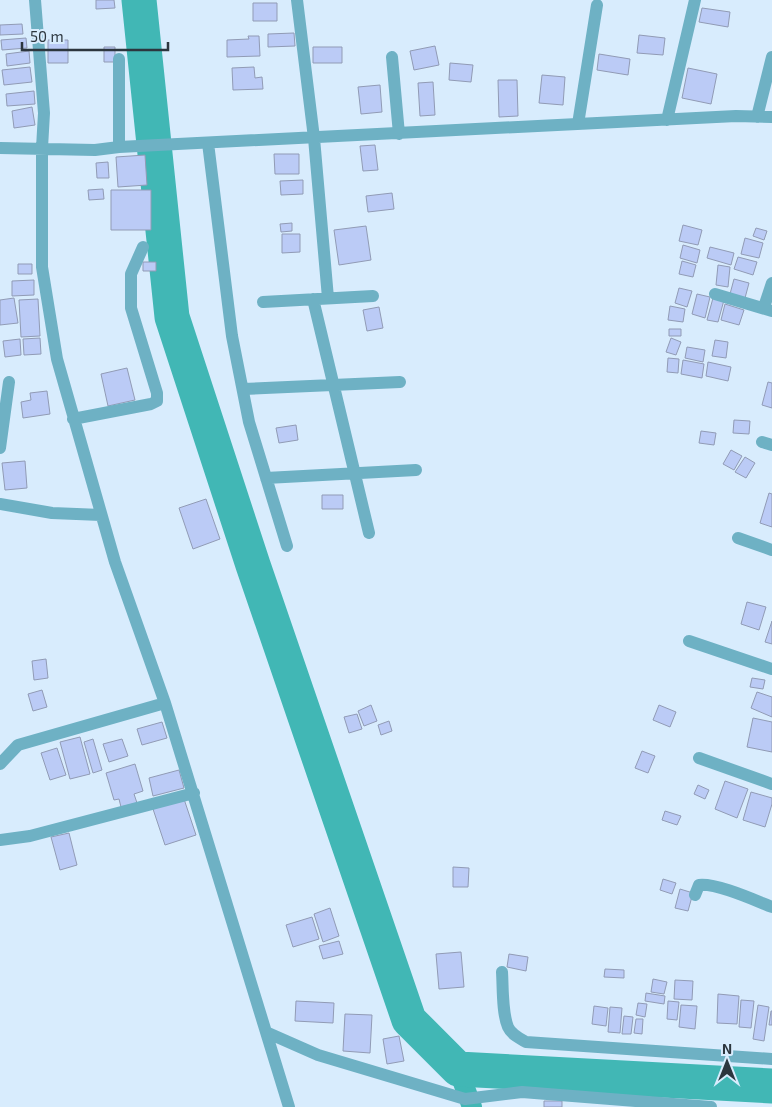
<svg xmlns="http://www.w3.org/2000/svg" width="772" height="1107" font-family="'Exo 2',sans-serif">
<style>
.lines{fill:none;stroke-linecap:round;stroke-linejoin:round}
.canal{stroke:#41b7b5;stroke-width:20}
.river{stroke:#41b7b5;stroke-width:35}
.building{fill:#bbcbf6;stroke:#919bb5}
.minor{stroke:#6eb1c4;stroke-width:12}
</style>
<rect width="100%" height="100%" fill="#d8ecfd"/>
<g class="lines">
<!-- canal -->
<path class="canal" d="M458,1069l14,38"/>
<!-- river -->
<path class="river" d="M139,0l33,317 81,248 156,455 49,49 314,17"/>
</g>
<!-- building -->
<path class="building" d="M96,0h18l1,8 -19,1z
M253,3h24v18h-24z
M702,8l28,4 -2,15 -29,-5z
M22,24l1,10 -23,1v-10z
M294,33l1,13 -27,1v-13z
M639,35l26,3 -2,17 -26,-2z
M248,36h11l1,20 -33,1v-17l22,-1z
M26,38l1,10 -25,2 -1,-10z
M48,40h20v23h-20z
M435,46l4,19 -25,5 -4,-19z
M104,47h11v15h-11z
M313,47h29v16h-29z
M29,51l1,12 -23,3 -1,-12z
M599,54l31,5 -2,16 -31,-5z
M450,63l23,2 -2,17 -22,-2z
M30,67l2,15 -28,3 -2,-15z
M254,67l1,11 7,-1 1,12 -30,1 -1,-22z
M688,68l29,6 -6,30 -29,-6z
M542,75l23,2 -2,28 -24,-2z
M498,80h19l1,36 -19,1z
M433,82l2,33 -15,1 -2,-33z
M380,85l2,27 -21,2 -3,-27z
M34,91l1,13 -28,2 -1,-12z
M32,107l3,18 -21,3 -2,-17z
M375,145l3,25 -15,1 -3,-25z
M274,154h25v20h-24z
M145,155l2,30 -29,2 -2,-30z
M108,162l1,16h-12l-1,-15z
M303,180v14l-22,1 -1,-14z
M103,189l1,10 -15,1 -1,-10z
M111,190h40v40h-40z
M392,193l2,16 -26,3 -2,-16z
M292,223v8l-11,1 -1,-8z
M683,225l19,5 -4,15 -19,-4z
M366,226l5,34 -32,5 -5,-35z
M756,228l11,3 -3,9 -11,-4z
M282,234h18v18l-18,1z
M745,238l18,5 -4,15 -18,-4z
M683,245l17,5 -3,13 -17,-5z
M710,247l24,6 -3,12 -24,-7z
M738,257l19,5 -4,13 -19,-6z
M682,261l14,4 -3,12 -14,-3z
M143,262h13v9h-13z
M18,264h14v10h-14z
M718,265l12,2 -2,20 -12,-2z
M734,279l15,4 -4,15 -15,-4z
M34,280v15l-22,1v-15z
M679,288l13,3 -5,16 -12,-4z
M697,294l13,3 -5,21 -13,-4z
M14,298l4,25 -18,2v-25z
M713,298l11,2 -6,22 -11,-2z
M38,299l2,37 -19,1 -2,-37z
M725,304l19,6 -5,15 -18,-5z
M670,306l15,3 -2,13 -15,-2z
M379,307l4,21 -16,3 -4,-21z
M669,329h12v7h-12z
M40,338l1,16 -17,1 -1,-16z
M671,338l10,4 -5,13 -10,-3z
M20,339l1,16 -16,2 -2,-16z
M715,340l13,2 -2,16 -14,-2z
M687,347l18,3 -2,12 -18,-4z
M668,358l11,1 -1,14 -11,-1z
M683,360l21,4 -2,14 -21,-4z
M708,362l23,5 -3,14 -22,-5z
M127,368l8,32 -27,6 -7,-32z
M768,382l4,1v25l-10,-3z
M47,391l3,23 -27,4 -2,-16 10,-2 -1,-7z
M734,420l16,1 -1,13 -16,-1z
M296,425l2,15 -19,3 -3,-15z
M701,431l15,2 -2,12 -15,-2z
M731,450l11,6 -8,14 -11,-6z
M745,457l10,6 -9,15 -11,-6z
M25,461l2,27 -22,2 -3,-27z
M769,493l3,1v33l-12,-4z
M322,495h21v14h-21z
M206,499l14,40 -27,10 -14,-41z
M747,602l19,5 -7,23 -18,-6z
M772,621v23l-7,-2z
M46,659l2,19 -14,2 -2,-19z
M752,678l13,2 -2,9 -13,-2z
M42,690l5,17 -14,4 -5,-17z
M757,692l15,5v20l-21,-9z
M371,705l6,16 -13,5 -6,-15z
M659,705l17,7 -6,15 -17,-7z
M357,714l5,15 -13,4 -5,-16z
M753,718l19,4v30l-25,-5z
M389,721l3,10 -11,4 -3,-10z
M162,722l5,16 -25,7 -5,-16z
M80,737l10,37 -20,5 -10,-37z
M93,739l9,31 -9,3 -9,-31z
M122,739l6,17 -19,6 -6,-18z
M57,748l9,27 -16,5 -9,-27z
M642,751l13,5 -7,17 -13,-5z
M135,764l8,27 -9,3 3,9 -16,4 -2,-8 -5,1 -8,-27z
M179,770l5,18 -31,8 -4,-18z
M725,781l23,8 -11,29 -22,-9z
M698,785l11,5 -4,9 -11,-5z
M751,792l21,6v6l-7,23 -22,-7z
M184,799l12,36 -31,10 -12,-36z
M665,811l16,5 -4,9 -15,-5z
M69,833l8,32 -17,5 -9,-33z
M453,867l16,1 -1,19h-15z
M663,879l13,4 -4,11 -12,-4z
M680,889l13,4 -5,18 -13,-3z
M330,908l9,28 -16,6 -9,-28z
M312,917l7,22 -26,8 -7,-22z
M339,941l4,13 -20,5 -4,-13z
M461,952l3,35 -25,2 -3,-35z
M509,954l19,3 -2,14 -19,-4z
M605,969l19,1v8l-20,-1z
M653,979l14,3 -3,12 -13,-2z
M675,980l18,1 -1,19 -18,-1z
M646,993l19,3 -1,8 -19,-3z
M718,994l21,2 -2,28 -20,-1z
M741,1000l13,1 -3,27 -12,-1z
M296,1001l38,2 -1,20 -38,-2z
M668,1001l11,1 -2,18 -10,-1z
M638,1003l9,1 -2,13 -9,-2z
M681,1005l16,1 -2,23 -16,-2z
M758,1005l11,2 -5,34 -11,-2z
M594,1006l14,2 -2,18 -14,-2z
M610,1007l12,1 -2,25 -12,-1z
M771,1011h1v14h-3z
M345,1014l27,1 -2,38 -27,-2z
M624,1016l9,1 -2,17h-9z
M636,1019h7l-1,15 -8,-1z
M399,1036l5,25 -17,3 -4,-25z
M544,1101h18v6h-18z"/>
<g class="lines">
<!-- minor -->
<path class="minor" d="M35,0l9,113 -2,35v119l15,92 58,203 50,141 124,404
M297,0l17,138 14,160
M392,57l7,77
M757,117l15,-60
M667,120l28,-120
M578,124l19,-119
M208,143l24,193 17,86 38,124
M119,147l617,-31 36,1
M0,148l95,2 24,-3v-88
M715,294l57,17
M313,299l56,234
M263,302l110,-6
M764,307l8,-24
M243,389l157,-7
M73,419l78,-15 6,-3v-8l-26,-85v-34l12,-27
M762,442l10,3
M0,448l9,-66
M266,478l150,-8
M0,504l52,9 49,2
M738,538l34,12
M689,641l83,28
M699,758l73,26
M0,764l18,-19 147,-42
M0,840l30,-4 164,-43
M695,895l4,-10c18,-2 55,15 73,22
M502,972c1,15 0,41 6,55 3,7 11,11 18,15l246,17
M268,1033l50,22 147,44 57,-7 189,15"/>
</g>
<!-- north arrow -->
<g transform="translate(727 1062)" stroke="#d8ecfd" stroke-width="4" paint-order="stroke">
<path d="M0-4L9 19L0 12L-9 19Z" fill="#2c363e"/>
<text y="-8" font-size="14" font-weight="bold" text-anchor="middle" fill="#2c363e">N</text>
</g>
<!-- scale -->
<path d="M22 42v8h146v-8" fill="none" stroke="#2c363e" stroke-width="2.5"/>
<text x="30" y="42" font-size="15" fill="#2c363e" stroke="#d8ecfd" stroke-width="4" paint-order="stroke">50 m</text>
</svg>
